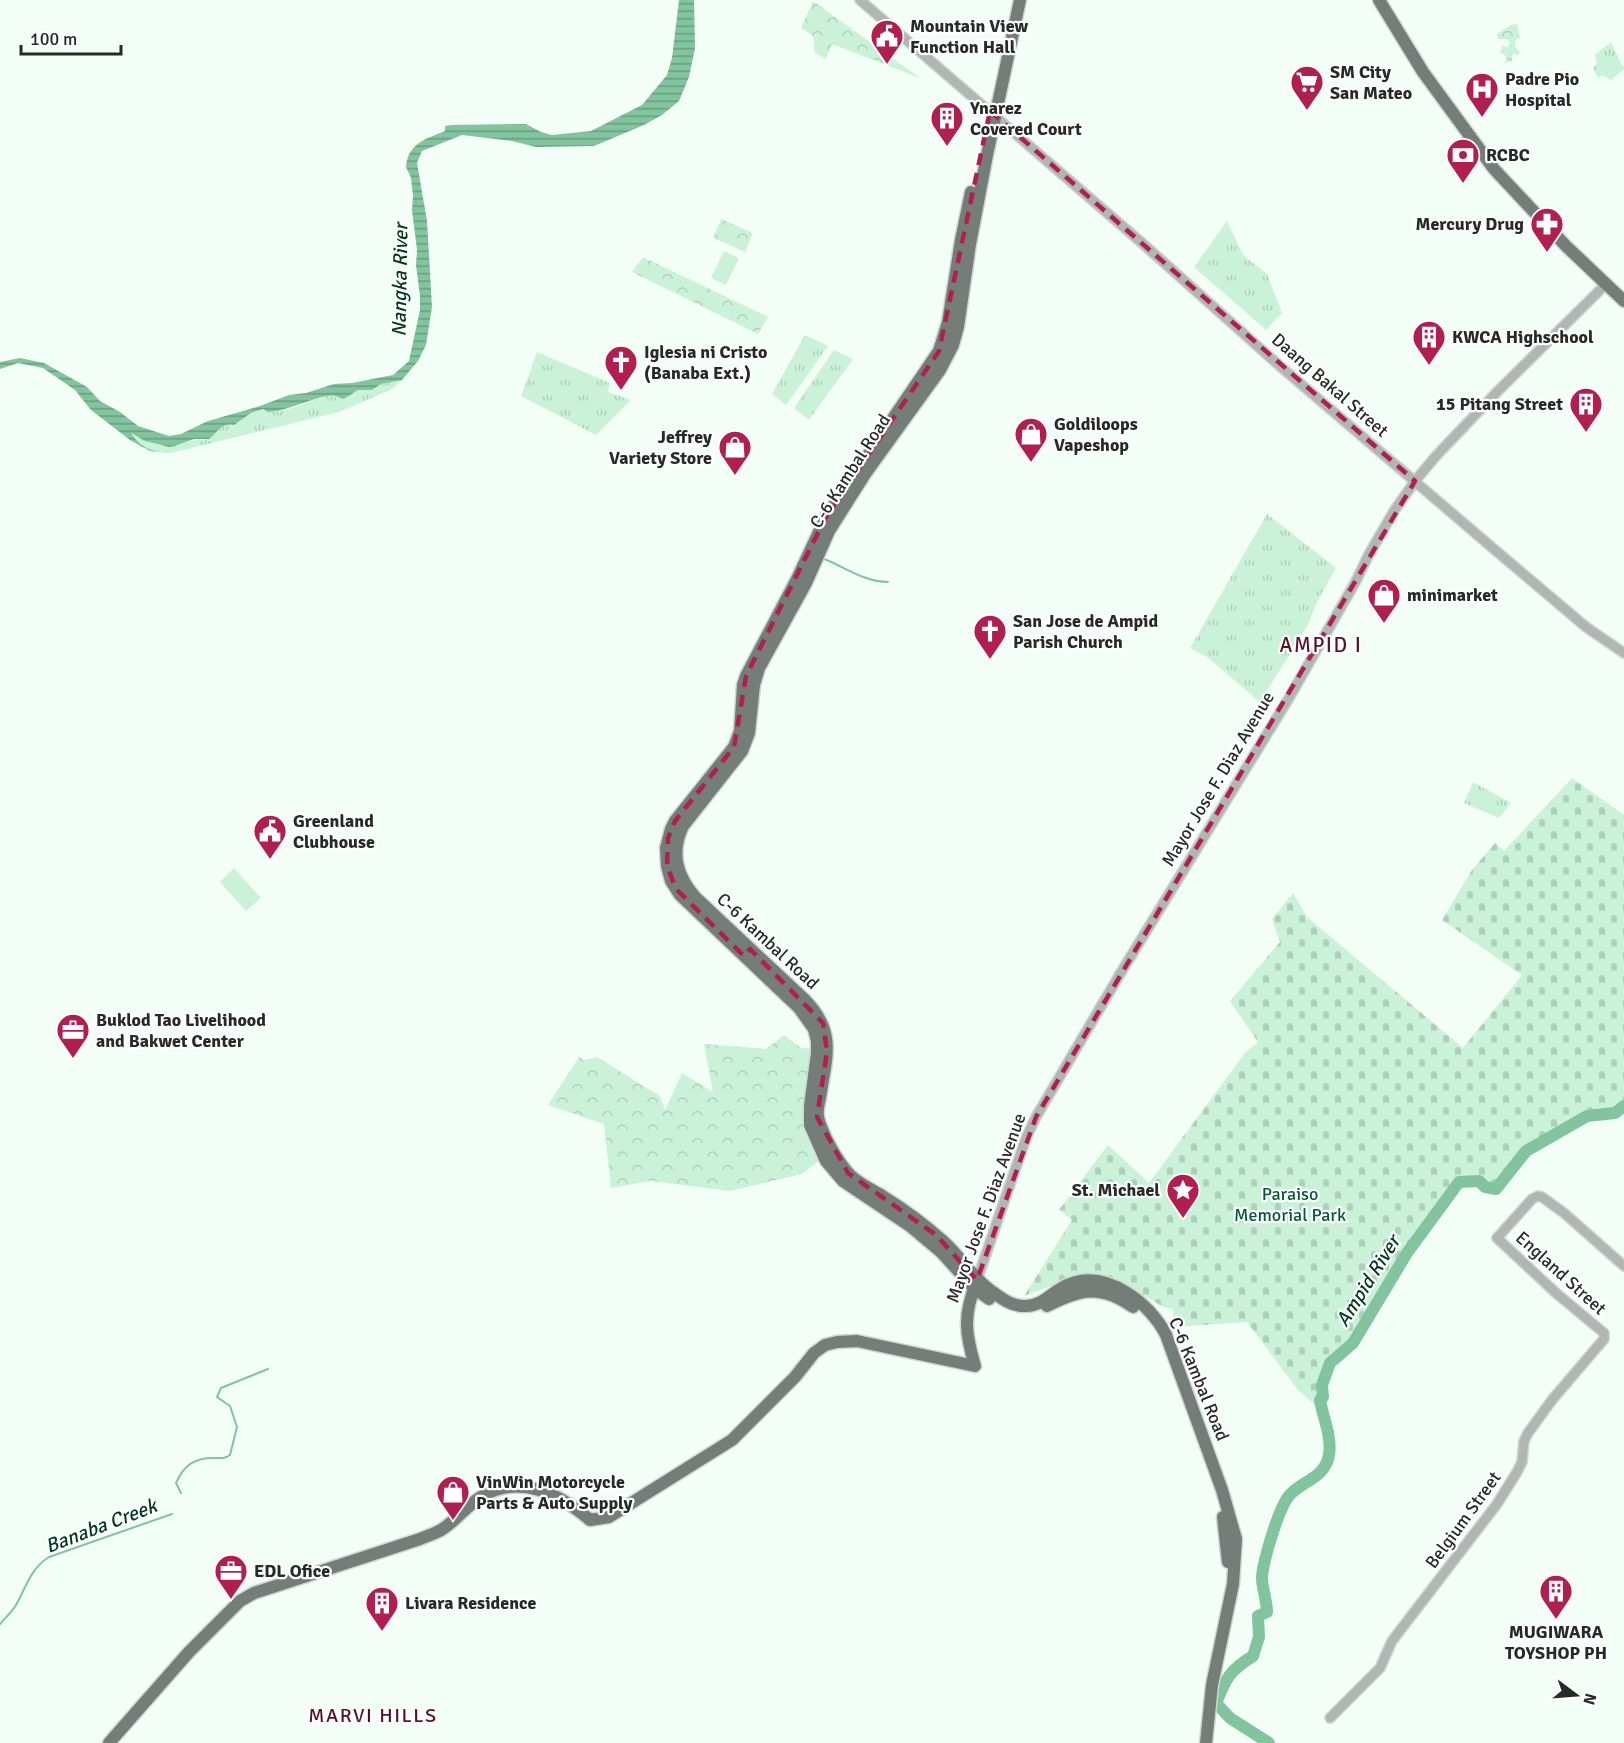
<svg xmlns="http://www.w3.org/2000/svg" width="1624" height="1743" font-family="Signika,sans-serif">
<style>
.grass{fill:url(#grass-tufts)}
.forest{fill:url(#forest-crowns)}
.cemetery{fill:url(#cemetery-stones)}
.garden{fill:#caf2d9}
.water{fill:url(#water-rules)}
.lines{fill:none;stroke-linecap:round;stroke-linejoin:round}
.stream{stroke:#81c49d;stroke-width:2}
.river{stroke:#81c49d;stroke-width:12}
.minor-casing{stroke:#ced8d2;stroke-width:12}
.major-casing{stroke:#ced8d2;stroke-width:15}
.minor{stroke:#b2b6b3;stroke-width:9}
.major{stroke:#757d78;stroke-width:12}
.marked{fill:none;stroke:#b01f50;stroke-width:4.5;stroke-dasharray:12 8;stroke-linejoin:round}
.labels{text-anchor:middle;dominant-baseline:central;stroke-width:4.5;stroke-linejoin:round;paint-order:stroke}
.poi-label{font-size:18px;font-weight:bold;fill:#272b28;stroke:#fff;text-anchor:start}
.street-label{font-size:18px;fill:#272b28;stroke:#fff}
.park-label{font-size:18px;fill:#025935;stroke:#fff}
.water-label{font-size:20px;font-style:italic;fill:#013a21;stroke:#fff}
.neighbourhood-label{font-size:20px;letter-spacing:1.5px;fill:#561226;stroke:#fff}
.quarter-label{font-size:21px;letter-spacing:1.5px;fill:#561226;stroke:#fff}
</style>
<defs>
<pattern id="grass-tufts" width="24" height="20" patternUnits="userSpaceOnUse" patternTransform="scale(1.5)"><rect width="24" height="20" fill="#caf2d9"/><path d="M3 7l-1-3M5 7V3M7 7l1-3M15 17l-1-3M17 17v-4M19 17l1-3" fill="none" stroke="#aed0ba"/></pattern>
<pattern id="forest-crowns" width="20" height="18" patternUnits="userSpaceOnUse" patternTransform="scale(1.5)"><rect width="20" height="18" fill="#caf2d9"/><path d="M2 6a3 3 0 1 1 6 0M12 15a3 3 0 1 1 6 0" fill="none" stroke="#aed0ba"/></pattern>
<pattern id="cemetery-stones" width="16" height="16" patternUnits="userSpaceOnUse" patternTransform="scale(1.5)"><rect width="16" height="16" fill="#caf2d9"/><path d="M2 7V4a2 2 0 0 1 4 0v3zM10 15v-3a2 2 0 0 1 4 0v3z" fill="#aed0ba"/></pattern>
<pattern id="water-rules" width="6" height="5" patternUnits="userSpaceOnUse" patternTransform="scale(1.5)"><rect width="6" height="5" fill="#81c49d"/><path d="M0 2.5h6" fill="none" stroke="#6a9f80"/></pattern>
</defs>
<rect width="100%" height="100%" fill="#f3fef7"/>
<!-- grass -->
<path class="grass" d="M1611,42l13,27 -13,11 -9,-5 -4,3 -5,-10 4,-4 -2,-9z
M1227,221l16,34 24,19 15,39 -16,17 -72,-63z
M805,335l23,11 -42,59 -14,-11z
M834,350l19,9 -44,61 -15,-12z
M537,352l73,31 -2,9 23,8 -35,35 -75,-39z
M400,380h2l-10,9 -53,23 -168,41c-17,0 -31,-6 -40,-19 13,4 23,13 41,12 13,-1 17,-8 33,-6l10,-7 3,-5 13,-5 1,2 19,-12 13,-4 5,3c20,0 39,-11 58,-16 7,-2 11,2 17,3l14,-9h14l9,-6z
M1267,514l69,54 -19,34 -9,23 -48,77 -53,-45 -17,-9z
M1473,782l38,21 -12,15 -35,-15z"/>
<!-- forest -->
<path class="forest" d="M813,1l107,77 -88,-34 -6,15 -11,-6 -2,-17 -12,-8z
M1517,24l3,14 -5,2v7l6,6 -4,2 -4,-2 -1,8 -7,2 2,-5 -3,-4 -4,-1 3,-8 5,3 2,-6 -4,-3h-8l-1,-5 14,-9z
M721,219l32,14 -8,19 -32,-14z
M643,257l125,60 -10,17 -126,-62z
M784,1035l17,13 9,1 -4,74 13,38 -17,13 -72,17 -80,-10 -39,7 -7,-64 -56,-19 31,-48 5,3 13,-3 63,39 5,14 17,-37 31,19 -9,-48 62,5z"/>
<!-- cemetery -->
<path class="cemetery" d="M1572,778l52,37v291l-9,7 -28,3 -61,35 -30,38 -11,-2 -6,-6 -20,1 -52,71 -54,90 -23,20 -8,22 1,12 -8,8 -17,-15 -51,-68 -73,5 -1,-18 -10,-2 -28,-17 -24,-10 -31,-6 -10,2 -16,9 -30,11 48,-76 -13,-10 49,-65 41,38 96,-130 13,-11 -28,-41 50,-59 -8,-23 21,-26 14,24 156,131 59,-73 -80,-55 30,-50 23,-27 9,8z"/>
<!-- garden -->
<path class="garden" d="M724,251l15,7 -13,27 -15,-7z
M234,868l27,30 -15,13 -26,-29z"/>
<!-- water -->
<path class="water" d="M679,0h15l1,48 -6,29 -10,24 -17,14 -18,10 -50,21 -58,1 -24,-6 -50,-6 -40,16 -5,12 10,58 5,86 -6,38 -8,16 -16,19 -21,4 -9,6h-14l-14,9c-3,0 -5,-2 -8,-3 -11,-4 -50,16 -68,16l-5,-3 -12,4 -17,12c-14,-3 -16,8 -25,14h-15l-19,7 -6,1 -24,-6 -14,-8c9,15 22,19 39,20l-20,-2 -20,-11 -39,-30 -16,-20 -32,-22 -25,-5 -18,6v-7l20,-4 24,5 43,24 13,14 20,11 18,14 31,10 12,-2 27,-13 52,-15 29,-11 17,-2 28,-9 18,-1 41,-8 16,-14 11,-51v-14l-4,-31 1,-15 -5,-40 1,-14 -2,-18 -5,-11c2,-24 20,-28 39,-36v-5l6,-1 75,-1 15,8 11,3 39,-4 51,-26 25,-30 5,-17z"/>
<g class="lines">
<!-- stream -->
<path class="stream" d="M822,558c23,9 42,24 66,24
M181,1493l-5,-10c8,-18 19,-26 40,-25 6,0 8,1 14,-3l7,-28 -7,-21 -13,-9 4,-9 47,-19
M0,1624c5,-6 12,-12 16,-19 10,-18 15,-37 33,-48l123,-43"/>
<!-- river -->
<path class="river" d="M1269,1743l-39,-25 -14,-15c10,-25 14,-33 37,-47l6,-19 -1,-21 9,-4c0,-11 -6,-29 -5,-36 2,-18 16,-65 26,-79 12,-16 37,-18 41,-42 3,-19 -6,-37 -9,-55l3,-3 -1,-12 8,-22 23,-20 54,-90 52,-71 20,-1 6,6 11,2 30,-38 61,-35 28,-3 9,-7"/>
<defs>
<path id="minor" d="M860,0l282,243 139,124 207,177 98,83 38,26
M977,1280l49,-142 10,-21 84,-143 169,-276 67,-117 12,-25 26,-45 21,-30 21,-25 61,-64 109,-108
M1330,1718l50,-50 12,-27 105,-137 20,-32 5,-10 2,-21 4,-8 24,-33 52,-61v-6l-48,-40 -59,-55 35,-39 6,-3 4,1 22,16 60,53"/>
<path id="major" d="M1020,0l-33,155 -17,89 -12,83 -5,18 -13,25 -75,104 -36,57 -23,52 -47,85 -5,17 -5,48 -7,18 -59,75c-13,27 -6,50 12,71l110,103c32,33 21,57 15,98 -2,9 -4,17 0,26 6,17 18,38 30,51 9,9 23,15 34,22 21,13 41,28 59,44 17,15 28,35 47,49 11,8 22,17 36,16 18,0 28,-17 44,-22 37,-15 81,20 96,51l56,155 14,49 -3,45 -21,101 -6,58
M1379,0l44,72 71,97 72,77 58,55
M971,192l-10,48 -13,82 -9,29 -113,166 -29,62 -51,97 -3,9 -3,46 -6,16 -59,74 -4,8 -5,19 1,18 4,15 9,14 119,113 15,21 3,12v12l-7,53v19l16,36 17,20 67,45 31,26 33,36 15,11
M1047,1306c33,-17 54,-22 86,1
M1223,1517l5,45
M109,1743l80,-91 51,-51 14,-8 166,-54c7,-3 14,-5 21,-9 15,-9 25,-24 40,-33 38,-24 79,-3 109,23l19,-3 123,-77 63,-63 19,-24 11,-8 12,-3 20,-1 118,25c-10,-33 -12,-52 2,-85"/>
</defs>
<!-- minor casing -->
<use href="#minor" class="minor-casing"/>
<!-- major casing -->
<use href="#major" class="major-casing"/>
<!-- minor -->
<use href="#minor" class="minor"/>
<!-- major -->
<use href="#major" class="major"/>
</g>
<!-- marked area -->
<path class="marked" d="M990,111l425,370 -379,636 -59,163 -41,-45 -88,-62 -31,-56 10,-65 -4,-29 -73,-74 -6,7 -68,-67 -9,-23 1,-28 7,-17 59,-74 12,-71 80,-159 113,-166z"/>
<!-- icons -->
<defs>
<symbol id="civic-pin" viewBox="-11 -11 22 30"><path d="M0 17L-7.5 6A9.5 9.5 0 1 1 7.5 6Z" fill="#b01f50" stroke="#fff"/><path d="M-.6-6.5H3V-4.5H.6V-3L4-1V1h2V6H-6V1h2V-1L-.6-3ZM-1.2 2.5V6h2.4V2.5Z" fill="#fff"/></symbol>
<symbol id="supermarket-pin" viewBox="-11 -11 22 30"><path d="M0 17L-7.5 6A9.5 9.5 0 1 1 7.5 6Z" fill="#b01f50" stroke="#fff"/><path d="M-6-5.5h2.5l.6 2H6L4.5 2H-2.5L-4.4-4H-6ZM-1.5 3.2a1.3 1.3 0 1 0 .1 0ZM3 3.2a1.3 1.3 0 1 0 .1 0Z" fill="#fff"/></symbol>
<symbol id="hospital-pin" viewBox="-11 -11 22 30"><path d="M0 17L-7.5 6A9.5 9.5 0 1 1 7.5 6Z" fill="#b01f50" stroke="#fff"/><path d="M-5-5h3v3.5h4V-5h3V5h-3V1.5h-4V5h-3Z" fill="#fff"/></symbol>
<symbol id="building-pin" viewBox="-11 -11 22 30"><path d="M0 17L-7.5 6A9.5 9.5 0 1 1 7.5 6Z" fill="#b01f50" stroke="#fff"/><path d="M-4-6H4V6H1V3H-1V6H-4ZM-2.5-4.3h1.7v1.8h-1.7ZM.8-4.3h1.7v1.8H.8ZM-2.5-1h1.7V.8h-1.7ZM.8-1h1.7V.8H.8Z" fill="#fff"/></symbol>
<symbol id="bank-pin" viewBox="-11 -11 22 30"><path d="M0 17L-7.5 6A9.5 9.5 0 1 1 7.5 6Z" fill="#b01f50" stroke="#fff"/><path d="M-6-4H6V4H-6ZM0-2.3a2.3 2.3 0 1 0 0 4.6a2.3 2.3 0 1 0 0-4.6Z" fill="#fff"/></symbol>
<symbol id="pharmacy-pin" viewBox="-11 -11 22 30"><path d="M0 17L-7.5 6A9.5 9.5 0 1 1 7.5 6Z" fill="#b01f50" stroke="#fff"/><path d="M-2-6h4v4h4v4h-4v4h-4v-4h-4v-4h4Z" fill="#fff"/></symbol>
<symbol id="church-pin" viewBox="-11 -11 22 30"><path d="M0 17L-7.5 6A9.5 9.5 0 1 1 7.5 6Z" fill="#b01f50" stroke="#fff"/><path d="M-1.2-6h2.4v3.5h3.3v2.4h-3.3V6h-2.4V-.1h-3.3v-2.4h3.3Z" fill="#fff"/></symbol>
<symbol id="shop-pin" viewBox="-11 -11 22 30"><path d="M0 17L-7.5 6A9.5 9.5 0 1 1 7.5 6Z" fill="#b01f50" stroke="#fff"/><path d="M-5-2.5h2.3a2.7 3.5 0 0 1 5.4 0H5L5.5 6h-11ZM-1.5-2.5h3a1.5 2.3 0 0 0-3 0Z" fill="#fff"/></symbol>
<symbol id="office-pin" viewBox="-11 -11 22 30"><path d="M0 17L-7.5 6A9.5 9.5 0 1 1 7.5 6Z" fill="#b01f50" stroke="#fff"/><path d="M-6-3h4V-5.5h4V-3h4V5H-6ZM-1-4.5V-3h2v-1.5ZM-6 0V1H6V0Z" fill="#fff"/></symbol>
<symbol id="sight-pin" viewBox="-11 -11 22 30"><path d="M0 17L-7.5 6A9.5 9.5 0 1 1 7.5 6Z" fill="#b01f50" stroke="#fff"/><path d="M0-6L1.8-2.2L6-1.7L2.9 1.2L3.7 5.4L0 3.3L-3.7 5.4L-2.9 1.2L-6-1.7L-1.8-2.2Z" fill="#fff"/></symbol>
</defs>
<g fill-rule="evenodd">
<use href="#civic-pin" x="868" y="17" width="38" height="52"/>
<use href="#supermarket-pin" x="1288" y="63" width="38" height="52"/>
<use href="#hospital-pin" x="1463" y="70" width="38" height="52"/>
<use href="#building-pin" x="928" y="99" width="38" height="52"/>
<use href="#bank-pin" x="1444" y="136" width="38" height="52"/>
<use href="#pharmacy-pin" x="1528" y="205" width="38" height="52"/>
<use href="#building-pin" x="1410" y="318" width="38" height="52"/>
<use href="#church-pin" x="602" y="343" width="38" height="52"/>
<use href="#building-pin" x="1567" y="385" width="38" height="52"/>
<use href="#shop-pin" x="1012" y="415" width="38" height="52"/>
<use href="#shop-pin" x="716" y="428" width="38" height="52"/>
<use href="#shop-pin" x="1365" y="576" width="38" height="52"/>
<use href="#church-pin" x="971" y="612" width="38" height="52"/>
<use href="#civic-pin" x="251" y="812" width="38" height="52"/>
<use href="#office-pin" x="54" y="1011" width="38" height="52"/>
<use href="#sight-pin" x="1164" y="1171" width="38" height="52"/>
<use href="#shop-pin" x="434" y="1473" width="38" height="52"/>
<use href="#office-pin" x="212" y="1552" width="38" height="52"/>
<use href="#building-pin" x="1537" y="1572" width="38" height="52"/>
<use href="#building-pin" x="363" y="1584" width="38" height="52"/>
</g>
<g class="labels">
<!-- poi labels -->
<g class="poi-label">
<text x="910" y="26">Mountain View<tspan x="910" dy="21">Function Hall</tspan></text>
<text x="1330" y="72">SM City<tspan x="1330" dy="21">San Mateo</tspan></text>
<text x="1505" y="79">Padre Pio<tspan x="1505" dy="21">Hospital</tspan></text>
<text x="970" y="108">Ynarez<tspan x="970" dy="21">Covered Court</tspan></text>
<text x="1486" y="155">RCBC</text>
<text x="1524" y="224" text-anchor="end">Mercury Drug</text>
<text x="1452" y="337">KWCA Highschool</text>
<text x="644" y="352">Iglesia ni Cristo<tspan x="644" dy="21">(Banaba Ext.)</tspan></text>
<text x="1563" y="404" text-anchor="end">15 Pitang Street</text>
<text x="1054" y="424">Goldiloops<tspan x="1054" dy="21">Vapeshop</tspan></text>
<text x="712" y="437" text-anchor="end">Jeffrey<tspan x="712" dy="21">Variety Store</tspan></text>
<text x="1407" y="595">minimarket</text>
<text x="1013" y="621">San Jose de Ampid<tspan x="1013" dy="21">Parish Church</tspan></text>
<text x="293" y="821">Greenland<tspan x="293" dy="21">Clubhouse</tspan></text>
<text x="96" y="1020">Buklod Tao Livelihood<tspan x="96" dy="21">and Bakwet Center</tspan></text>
<text x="1160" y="1190" text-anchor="end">St. Michael</text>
<text x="476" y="1482">VinWin Motorcycle<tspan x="476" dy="21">Parts &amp; Auto Supply</tspan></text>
<text x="254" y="1571">EDL Ofice</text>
<text x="405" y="1603">Livara Residence</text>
<text x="1556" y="1632" text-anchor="middle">MUGIWARA<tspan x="1556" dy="21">TOYSHOP PH</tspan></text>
</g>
<!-- street labels -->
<g class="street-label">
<text transform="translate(1330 385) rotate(41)">Daang Bakal Street</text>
<text transform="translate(850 471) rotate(-57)">C-6 Kambal Road</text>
<text transform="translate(1218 779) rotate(-59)">Mayor Jose F. Diaz Avenue</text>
<text transform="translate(768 941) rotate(43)">C-6 Kambal Road</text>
<text transform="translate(986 1208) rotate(-70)">Mayor Jose F. Diaz Avenue</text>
<text transform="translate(1561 1273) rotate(42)">England Street</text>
<text transform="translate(1199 1379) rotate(68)">C-6 Kambal Road</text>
<text transform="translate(1463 1520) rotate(-54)">Belgium Street</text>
</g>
<!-- park labels -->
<g class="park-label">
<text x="1290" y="1194">Paraiso<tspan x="1290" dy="21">Memorial Park</tspan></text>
</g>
<!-- water labels -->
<g class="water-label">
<text transform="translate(400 280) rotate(-89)">Nangka River</text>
<text transform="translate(1368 1281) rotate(-58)">Ampid River</text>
<text transform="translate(101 1526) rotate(-21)">Banaba Creek</text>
</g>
<!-- neighbourhood labels -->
<g class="neighbourhood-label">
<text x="373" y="1715">MARVI HILLS</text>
</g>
<!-- quarter labels -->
<g class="quarter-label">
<text x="1321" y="645">AMPID I</text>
</g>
</g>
<!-- north arrow -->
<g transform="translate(1576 1695) rotate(106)" stroke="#ffffff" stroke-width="4.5" paint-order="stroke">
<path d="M0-4.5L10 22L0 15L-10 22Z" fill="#272b28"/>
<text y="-9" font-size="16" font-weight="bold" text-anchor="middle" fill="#272b28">N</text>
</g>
<!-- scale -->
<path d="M21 45v9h100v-9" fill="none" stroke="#272b28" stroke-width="3"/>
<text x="30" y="45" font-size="18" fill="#272b28" stroke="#ffffff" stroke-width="4.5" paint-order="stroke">100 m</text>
</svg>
